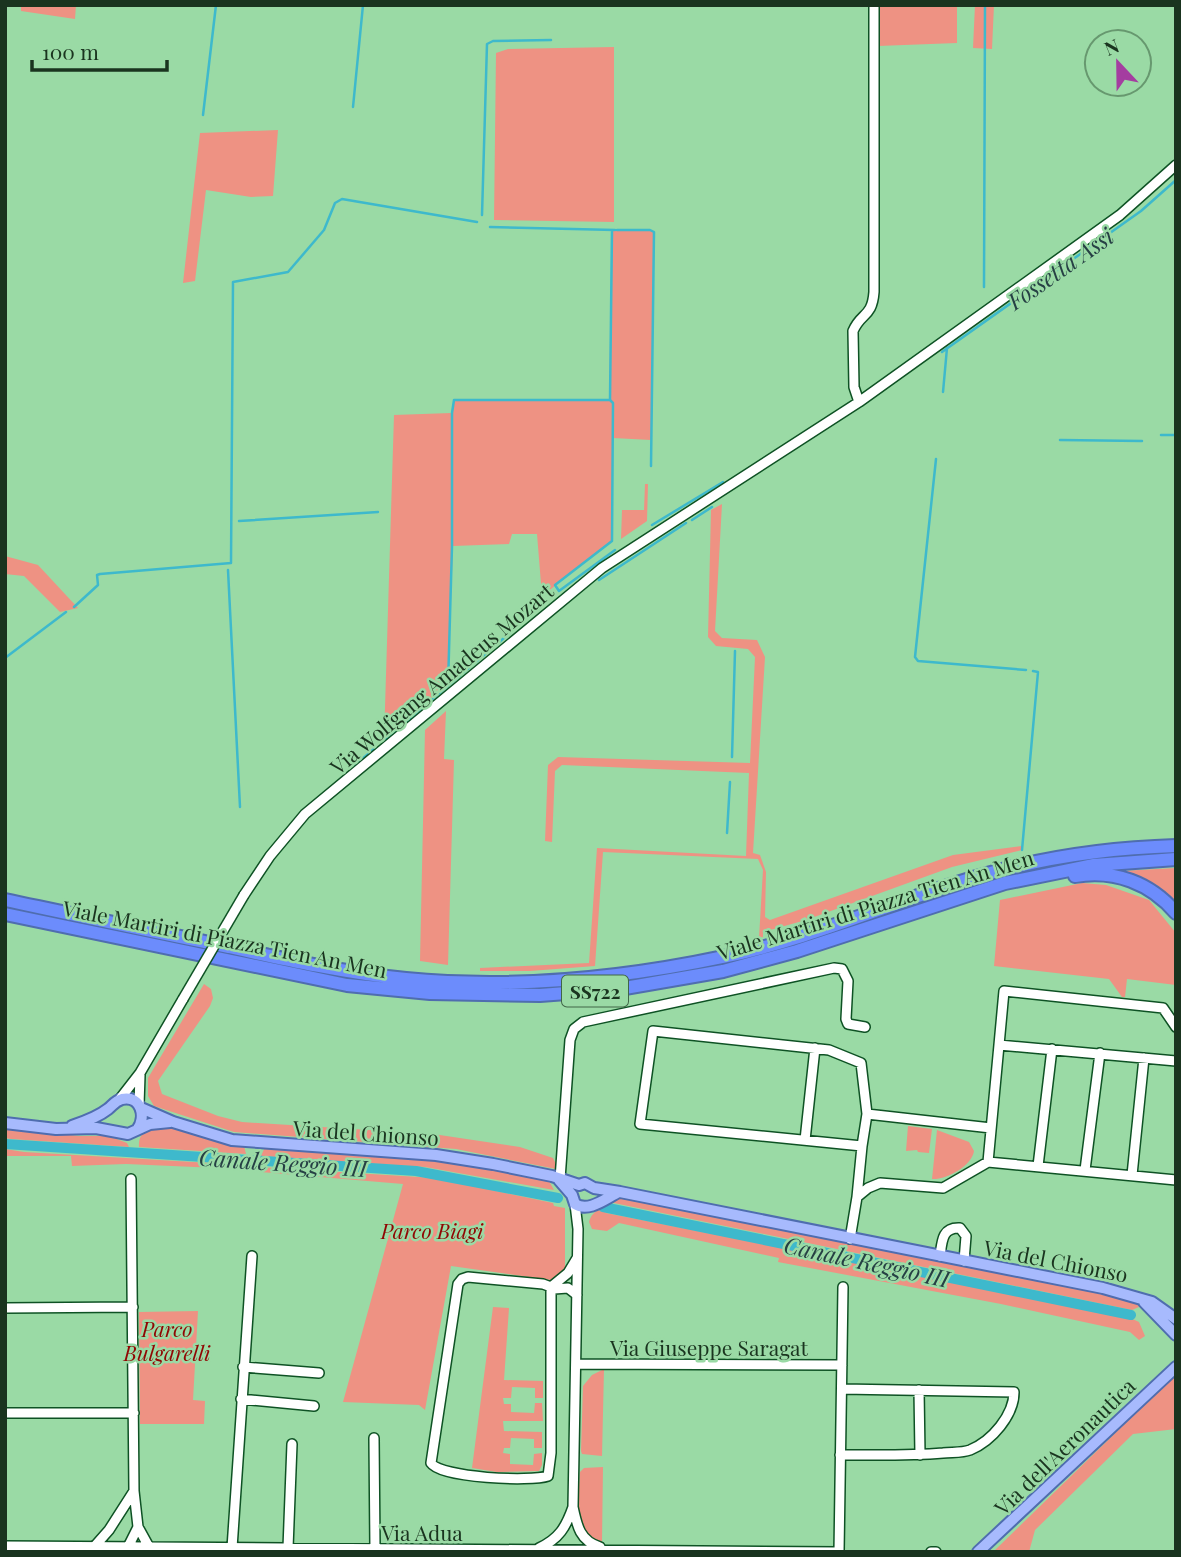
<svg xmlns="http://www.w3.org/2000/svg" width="1181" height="1557" font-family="'Playfair Display',serif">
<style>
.green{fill:#ee9283}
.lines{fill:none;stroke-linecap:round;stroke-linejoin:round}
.stream{stroke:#3eb9cc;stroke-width:2.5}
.canal{stroke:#3eb9cc;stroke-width:10}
.minor-casing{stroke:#0e5224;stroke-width:12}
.major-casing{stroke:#4f6daf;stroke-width:14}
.highway-casing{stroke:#4f6daf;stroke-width:16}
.minor{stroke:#fff;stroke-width:9}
.major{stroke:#a7bafd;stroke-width:10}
.highway{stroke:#6c8cfc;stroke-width:12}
.minor-bridge-casing{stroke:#0e5224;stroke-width:12;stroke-linecap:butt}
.minor-bridge{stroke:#fff;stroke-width:9}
.labels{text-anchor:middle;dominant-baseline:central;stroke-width:5;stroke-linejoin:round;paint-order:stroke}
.shield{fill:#9adaa5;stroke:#406647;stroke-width:2}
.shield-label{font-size:19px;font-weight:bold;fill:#1a341f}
.street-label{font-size:21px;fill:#1a341f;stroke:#9adaa5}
.park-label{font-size:21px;font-style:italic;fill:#900603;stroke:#9adaa5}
.water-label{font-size:23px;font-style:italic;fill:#264044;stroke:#9adaa5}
</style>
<rect width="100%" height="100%" fill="#9adaa5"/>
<!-- green -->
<path class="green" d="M21,5h55l-1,14 -54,-8z
M874,5h83v38l-79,3 -1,226h-9z
M975,5h19l-2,44 -19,-1z
M614,47v175l-120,-2 2,-167 12,-4z
M278,130l-5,66 -22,1 -45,-7 -11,91 -12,2 17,-150z
M612,230h38l4,2 -3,208 -38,-2 -1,103 -70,55 -5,-62h-25l-3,10 -56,2 -5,137 -64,57 10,-325 57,-2 3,-13h155z
M645,484h3l-1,37 -26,18 1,-29h22z
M722,504l-7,127 7,7 35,2 8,17 -12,196 7,2 6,17 -1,45 5,3 183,-65 69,-9v4l-70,17 -146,53 -43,12v5l-4,1 4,-68 -5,-11 -155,-7 -8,114 -65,5h-50v-3l109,-5 8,-115 149,8 3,-83 -187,-8 -7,6 -3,71 -7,-1 3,-76 10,-8 192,6 5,-106 -7,-8 -32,-3 -8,-9 3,-127z
M5,556l33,9 40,43 -18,4 -36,-36 -19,-2z
M446,711l-2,48 10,1 -6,205 -28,-4 5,-231z
M1176,868v36c-17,-17 -32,-26 -55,-33z
M1082,883l24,2 43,15 27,33v52l-49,-6 -2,18h-3l-13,-18 -115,-13 6,-66z
M204,984l7,5 2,9 -3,8 -52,75 4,13 56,22 24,6 191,12 87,13 33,11 4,8 -1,3 -100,-20 -222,-17 -80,-26 -6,-10v-18z
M159,1125l10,1 75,20 2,8 -107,-7c-1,-14 8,-17 20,-22z
M908,1126l24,3 -3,24 -11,-1 -1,-2 -11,1z
M5,1128l74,8h30l18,7 2,4 -118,-8 -6,-1z
M937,1130l32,12 5,9c-2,15 -28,29 -42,28z
M265,1147l189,14 95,20 5,9 -129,-23 -164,-11z
M5,1149l19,3 220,13 -3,4 -115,-5 -54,2 -1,-10h-66z
M259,1167l176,11 118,25 1,3 11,2v62l-14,10 -100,-14 -26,144 -6,-5 -76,-3 60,-218 -142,-12z
M621,1196l514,102 4,9 -7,3 -518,-107 -1,-3z
M601,1209l5,4 520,103 13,6 6,14 -6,4 -9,-8 -129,-28 -223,-42 1,-4 -160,-35 -12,8 -15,-2 -3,-7c2,-7 5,-10 12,-13z
M493,1307l16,1 -5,72 39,1v17h-8v-10l-23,-1 -1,11h-8l1,6h7v8l23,1 1,-10h7l1,18h-40l1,10 38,1v16h-8v-9l-23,-1 -1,10h-6l-1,5 7,1v10l23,1 1,-11 8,-1v12l-3,6 -42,1 -25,-4z
M198,1311l-5,89 12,1 -1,23h-64l-1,-112z
M604,1369l-2,87 -20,-2 -1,-3 2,-65 9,-11z
M1176,1374v55l-43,5 -98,96 -6,22h-36z
M603,1467l-1,75c-32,-11 -23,-43 -22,-70l4,-4z"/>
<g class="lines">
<!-- stream -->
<path class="stream" d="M353,107l10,-102
M203,115l13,-110
M482,215l5,-171 6,-3 58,-1
M490,227l125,3
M612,230l-2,170 3,3 -1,138 -57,44 4,6 56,-41
M617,230h33l4,2 -3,234
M984,287l1,-282
M942,352l199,-141 35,-31
M943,392l4,-44
M1161,435h15
M1060,440l82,1
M936,459l-21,198 3,4 108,9
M692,520l20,-13
M239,521l139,-9
M652,525l71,-43
M228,570l12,237
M599,580l87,-57
M74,607l24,-22 -1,-10 3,-1 131,-11 2,-281 55,-10 36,-42 11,-27 7,-4 135,23
M5,658l61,-46
M448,686l4,-140v-133l2,-13h156
M383,741l128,-109
M732,757l3,-106
M354,766l20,-17
M727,833l3,-51
M1022,850l16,-178 -5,-1"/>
<!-- canal -->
<path class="canal" d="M5,1144l411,27 142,27
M603,1207l528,108"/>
<defs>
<path id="minor" d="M859,402l-5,-15 -1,-56c8,-19 19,-13 21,-39v-287
M244,895l26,-39 35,-42 297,-246 257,-166 261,-187 56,-50
M999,1045l5,-54 159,17 13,19
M119,1100l21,-27 43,-74
M139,1105l1,-30
M867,1114l-5,32 -222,-22 13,-93 176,19 32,13 6,51 124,14
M805,1140l10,-92
M988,1162l11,-117 177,16
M1038,1166l14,-117
M1085,1170l15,-117
M1132,1175l12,-117
M131,1179l3,312 4,36 11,20
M560,1179l10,-139 4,-11 9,-7 251,-54 8,1 6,12 -2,38 2,5 17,3
M857,1197l5,-51
M575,1204l3,25 -5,278c4,19 7,34 27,40
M850,1239l7,-42 11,-9 12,-5 63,5 45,-26 188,18
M940,1256c2,-15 2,-29 20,-28l6,8 -2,25
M468,1277l75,7 8,3v166l-3,23c-17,6 -107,2 -117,-13l27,-179 4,-5z
M551,1287l17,-14 9,-15
M551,1287l3,2 14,-1 9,7
M5,1308l128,-1
M576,1364l266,1
M243,1367l76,6
M919,1390l1,65
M241,1399l73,7
M5,1413h129
M374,1438l1,111
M840,1455c35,0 69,1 103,-2 9,-1 19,0 27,-3 22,-9 44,-35 44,-58l-172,-3
M5,1546l834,6
M94,1547l15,-17 25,-39
M128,1547l10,-20
M232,1548l20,-292
M288,1548l4,-104
M539,1548c20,-9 27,-21 34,-41
M839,1552l4,-265
M931,1552h5"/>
<path id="major" d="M141,1108l32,14 59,18 204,15 57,9 59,12 27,9 6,-2 9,5 26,4 483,96 49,14 24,17
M5,1123l51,6 40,-1 32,6 22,-10 20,-2
M72,1126c12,-4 26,-9 36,-17 5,-4 7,-8 14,-10 19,-4 25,18 15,31
M559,1180l13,15 3,9c14,9 31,-6 44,-12
M1144,1302l32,33
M978,1552l198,-185"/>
<path id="highway" d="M1075,876c39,-7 76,7 101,37
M5,900c75,16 149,32 224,47 58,13 117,26 177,32 106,10 213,0 317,-22 88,-18 171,-56 257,-81 64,-19 130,-28 196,-30
M5,914l342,71 83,8 110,2 79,-6 104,-18 74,-20 208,-68 89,-18 82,-6"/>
</defs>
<!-- minor casing -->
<use href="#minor" class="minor-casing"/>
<!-- major casing -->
<use href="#major" class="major-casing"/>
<!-- highway casing -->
<use href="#highway" class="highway-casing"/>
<!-- minor -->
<use href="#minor" class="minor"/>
<!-- major -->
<use href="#major" class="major"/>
<!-- highway -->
<use href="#highway" class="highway"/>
<defs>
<path id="minor-bridge" d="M183,999l61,-104"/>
</defs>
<!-- minor-bridge casing -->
<use href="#minor-bridge" class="minor-bridge-casing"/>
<!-- minor-bridge -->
<use href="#minor-bridge" class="minor-bridge"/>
</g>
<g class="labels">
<!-- shield labels -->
<rect class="shield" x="562" y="975.5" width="66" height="31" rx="5"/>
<g class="shield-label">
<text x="595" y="991">SS722</text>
</g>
<!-- street labels -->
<g class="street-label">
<text transform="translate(441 678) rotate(-40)">Via Wolfgang Amadeus Mozart</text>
<text transform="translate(875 904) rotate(-17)">Viale Martiri di Piazza Tien An Men</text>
<text transform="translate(225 938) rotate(11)">Viale Martiri di Piazza Tien An Men</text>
<text transform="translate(366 1132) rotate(4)">Via del Chionso</text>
<text transform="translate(1056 1260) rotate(11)">Via del Chionso</text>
<text x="709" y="1347">Via Giuseppe Saragat</text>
<text transform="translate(1064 1446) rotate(-44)">Via dell'Aeronautica</text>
<text x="422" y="1532">Via Adua</text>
</g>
<!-- park labels -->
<g class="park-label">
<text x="432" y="1230">Parco Biagi</text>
<text x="167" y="1328">Parco<tspan x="167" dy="24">Bulgarelli</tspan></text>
</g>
<!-- water labels -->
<g class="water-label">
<text transform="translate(1060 268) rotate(-35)">Fossetta Assi</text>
<text transform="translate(283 1162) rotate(4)">Canale Reggio III</text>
<text transform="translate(867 1261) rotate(12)">Canale Reggio III</text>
</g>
</g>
<!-- border -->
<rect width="1181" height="1557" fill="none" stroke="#1a341f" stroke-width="14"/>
<!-- north arrow -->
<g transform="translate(1118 63) rotate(338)"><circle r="33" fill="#9adaa5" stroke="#67986f" stroke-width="2"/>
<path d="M0-5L12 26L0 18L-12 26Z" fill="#a43da0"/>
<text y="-10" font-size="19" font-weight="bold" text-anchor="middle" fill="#1a341f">N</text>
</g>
<!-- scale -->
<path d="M32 60v10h135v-10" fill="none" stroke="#1a341f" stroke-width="3.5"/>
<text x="42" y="60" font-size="21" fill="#1a341f" stroke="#9adaa5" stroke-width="5" paint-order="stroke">100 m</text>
</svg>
